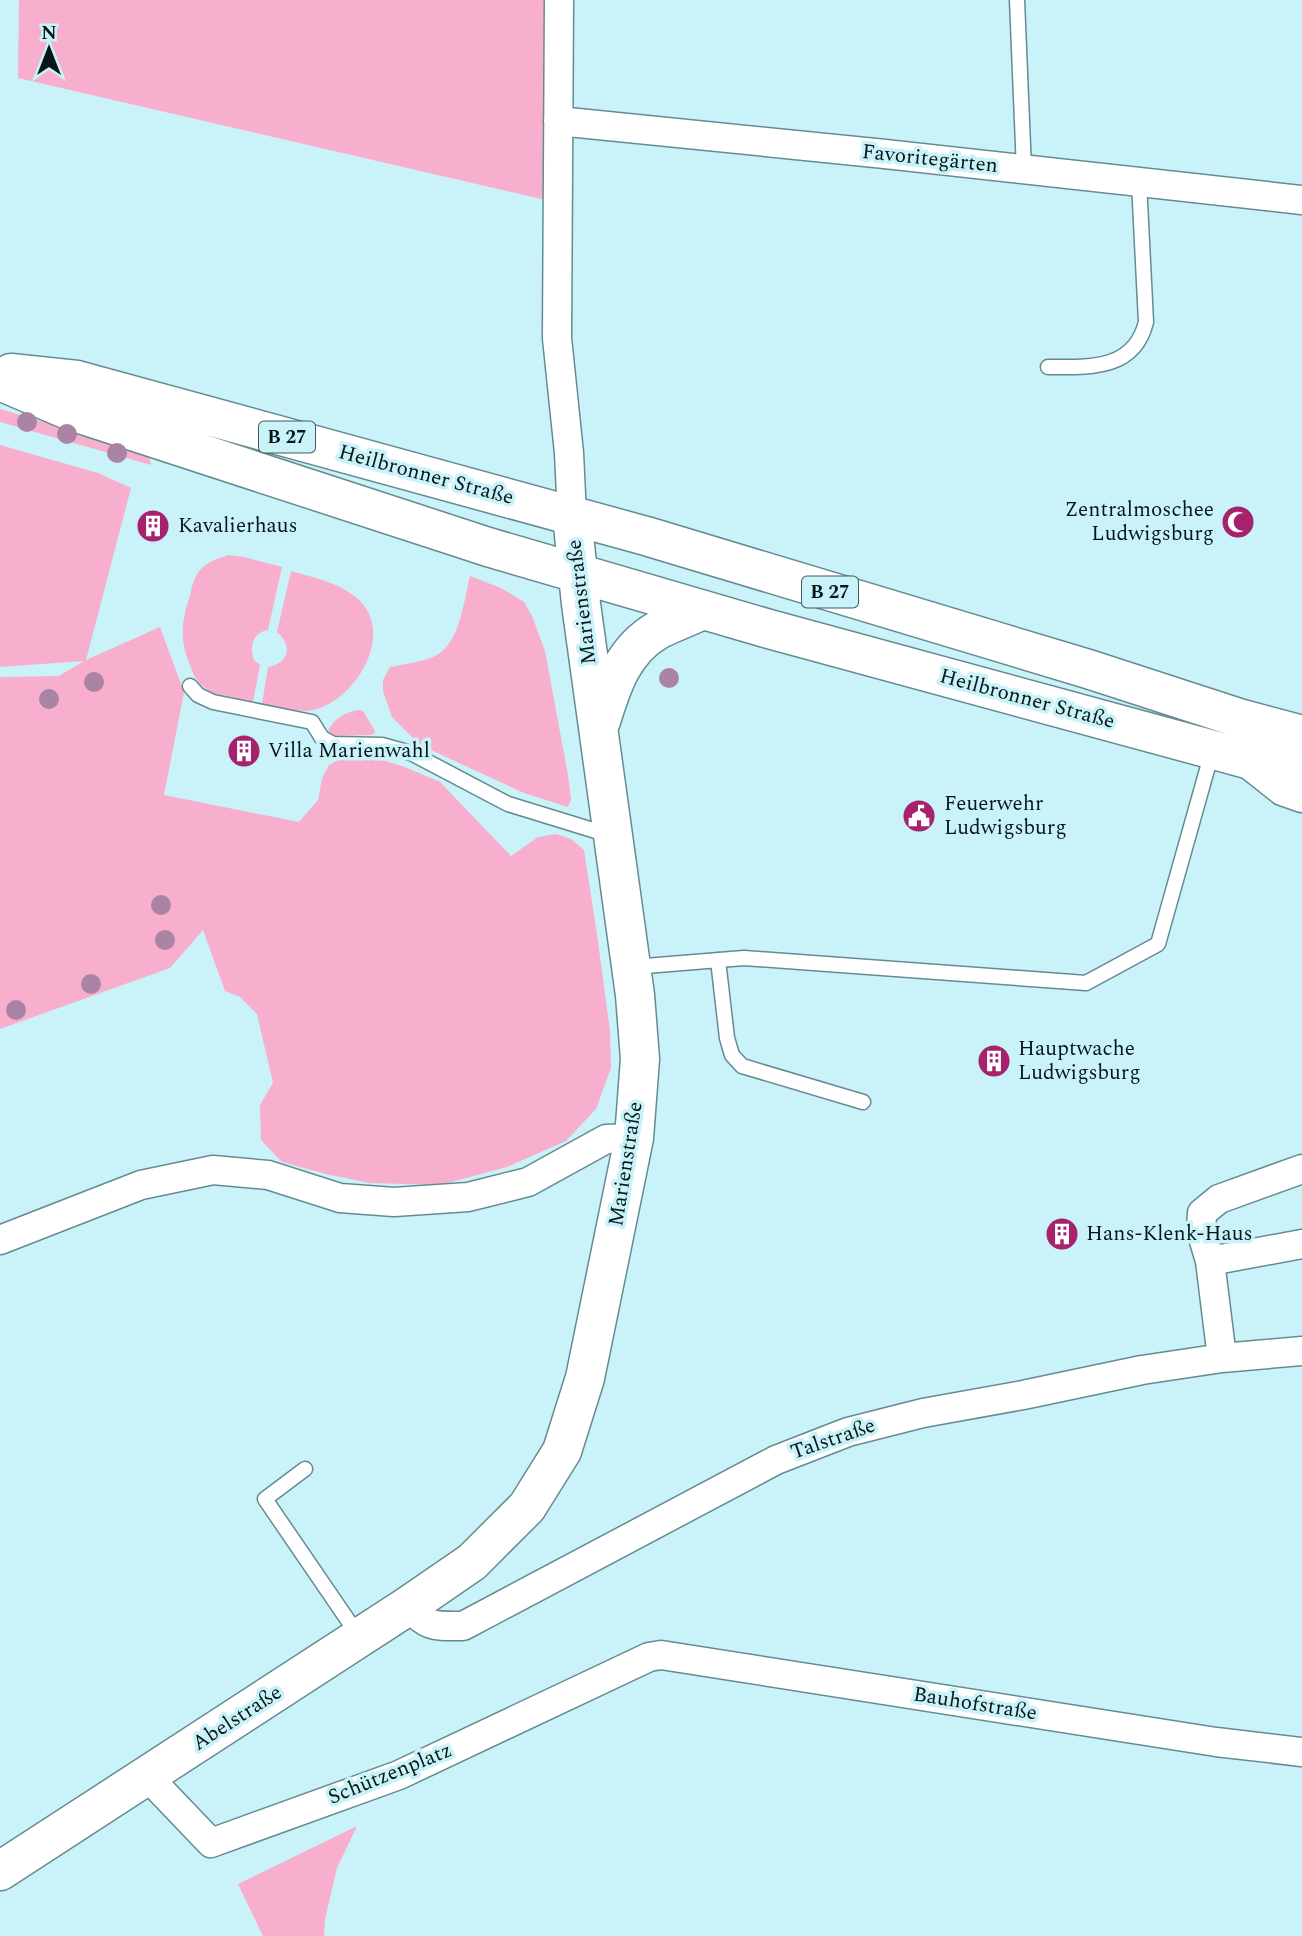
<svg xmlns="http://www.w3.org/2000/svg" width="1302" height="1936" font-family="Spectral,serif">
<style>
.green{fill:#f8afcd}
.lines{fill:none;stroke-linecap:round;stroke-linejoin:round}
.lane-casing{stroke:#658b92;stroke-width:17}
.street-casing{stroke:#658b92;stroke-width:31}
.secondary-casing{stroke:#658b92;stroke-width:41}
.primary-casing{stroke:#658b92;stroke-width:41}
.lane{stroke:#fff;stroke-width:14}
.street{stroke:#fff;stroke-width:28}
.secondary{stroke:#fff;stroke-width:38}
.primary{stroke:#fff;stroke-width:38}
.tree{fill:#ab83a5}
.labels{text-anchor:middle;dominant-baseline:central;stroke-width:7;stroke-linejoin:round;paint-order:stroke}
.shield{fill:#c9f2f9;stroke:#41595c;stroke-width:2}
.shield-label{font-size:19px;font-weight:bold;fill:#071719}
.street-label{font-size:21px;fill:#071719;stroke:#c9f2f9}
.poi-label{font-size:21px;fill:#071719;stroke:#c9f2f9;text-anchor:start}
</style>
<rect width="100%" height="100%" fill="#c9f2f9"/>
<!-- green -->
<path class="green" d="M19,0h529l-2,200 -528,-122z
M0,409c50,15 101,27 149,48l2,8 -151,-43z
M0,445l98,28 33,15 -45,172 74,-33 24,65 -20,103 135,27 19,-22 4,-22 7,-13 19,-10 21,1 36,11 35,15 71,74 27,-19 18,-3 15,5 13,11 13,84 13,97 1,37 -15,41 -30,32 -59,26 -67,18 -70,-2 -44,-9 -44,-12 -21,-22 -1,-35 13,-22 -16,-69 -17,-17 -15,-6 -22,-61 -33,38 -170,61v-352l59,-1 25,-15 -84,6z
M228,555l16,2 38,10 -14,63c-15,2 -19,17 -14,30l6,5 -7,37c-17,-3 -37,-5 -51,-16 -7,-6 -9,-14 -13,-23 -10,-26 -7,-42 1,-68 2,-9 4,-17 10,-25 8,-9 17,-11 28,-15z
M291,571c24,7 55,13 72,33 28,35 -7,91 -43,104 -18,7 -40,-1 -58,-4l6,-37c21,-3 25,-22 9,-35z
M470,576l31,12 23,14 8,14 13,35 23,124 3,25 -3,7 -44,-14 -104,-48 -28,-28 -9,-26v-11l7,-13c15,-3 33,-5 47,-12 23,-13 27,-55 33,-79z
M358,710l5,1 11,18 1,4 -4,2 -38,1 -5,-5c5,-12 18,-19 30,-21z
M357,1826l-20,42 -12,51 -1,17h-61l-25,-52z"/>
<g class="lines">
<defs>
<path id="lane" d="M1017,0l7,170
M1048,367c40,0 86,4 98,-45l-7,-140
M190,686l8,9 15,7 99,20 10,16 11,6 49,1 29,8 97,51 101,31
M718,960l9,78 5,17 10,11 121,36
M633,967l111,-9 342,25 72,-39 54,-192
M305,1469l-40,30 93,136"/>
<path id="street" d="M559,0l-2,338 12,115 3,62
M558,121l327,33 417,46
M1248,764l34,27 20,7
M0,1240l141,-55 72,-15 55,5 72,23 54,4 74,-5 60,-15 78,-43 28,-1
M1210,1261l92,-17
M1222,1358l-12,-97 -9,-30 1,-18 17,-14 83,-30
M408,1606c20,22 26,20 55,20l313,-166 72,-28 75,-19 100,-18 119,-25 80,-12 80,-7
M147,1776l64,67 188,-68 250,-118 12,-2 555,87 86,10"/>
<path id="secondary" d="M601,721c11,-36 22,-71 57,-91 14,-7 30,-13 45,-20
M0,1871l408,-265 64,-44 55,-55 35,-56 23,-73 49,-240 6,-79 -5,-64 -54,-391 -9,-89"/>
<path id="primary" d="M11,373l66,7 569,156 442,133 151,49 63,17
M0,381l68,29 420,137 281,82 533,145"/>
</defs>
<!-- lane casing -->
<use href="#lane" class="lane-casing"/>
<!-- street casing -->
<use href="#street" class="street-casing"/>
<!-- secondary casing -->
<use href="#secondary" class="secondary-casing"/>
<!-- primary casing -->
<use href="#primary" class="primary-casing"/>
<!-- lane -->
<use href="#lane" class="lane"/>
<!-- street -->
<use href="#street" class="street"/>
<!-- secondary -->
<use href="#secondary" class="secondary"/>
<!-- primary -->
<use href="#primary" class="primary"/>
</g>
<!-- trees -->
<g class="tree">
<circle cx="27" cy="422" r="10"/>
<circle cx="67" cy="434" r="10"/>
<circle cx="117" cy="453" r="10"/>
<circle cx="669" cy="678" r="10"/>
<circle cx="94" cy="682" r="10"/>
<circle cx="49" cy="699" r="10"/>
<circle cx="161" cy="905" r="10"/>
<circle cx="165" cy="940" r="10"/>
<circle cx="91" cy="984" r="10"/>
<circle cx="16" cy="1010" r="10"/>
</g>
<!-- icons -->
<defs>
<symbol id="mosque-disc" viewBox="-11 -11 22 22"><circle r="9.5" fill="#a7226c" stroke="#c9f2f9"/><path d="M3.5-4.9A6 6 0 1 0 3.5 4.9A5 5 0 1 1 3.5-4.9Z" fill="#fff"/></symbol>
<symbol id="building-disc" viewBox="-11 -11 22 22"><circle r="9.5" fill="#a7226c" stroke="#c9f2f9"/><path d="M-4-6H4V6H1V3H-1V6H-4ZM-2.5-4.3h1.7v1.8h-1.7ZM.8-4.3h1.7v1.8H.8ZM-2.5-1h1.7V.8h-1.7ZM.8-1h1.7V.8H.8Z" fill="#fff"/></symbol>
<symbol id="civic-disc" viewBox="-11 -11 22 22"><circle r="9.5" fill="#a7226c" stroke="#c9f2f9"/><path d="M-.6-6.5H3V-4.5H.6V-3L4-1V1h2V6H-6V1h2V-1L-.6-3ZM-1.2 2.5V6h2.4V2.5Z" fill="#fff"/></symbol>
</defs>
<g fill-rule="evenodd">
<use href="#mosque-disc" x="1219" y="503" width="38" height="38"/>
<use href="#building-disc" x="134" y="507" width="38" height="38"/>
<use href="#building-disc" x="225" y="732" width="38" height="38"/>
<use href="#civic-disc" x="900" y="797" width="38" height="38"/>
<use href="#building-disc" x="975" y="1042" width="38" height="38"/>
<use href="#building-disc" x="1043" y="1215" width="38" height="38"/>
</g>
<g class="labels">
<!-- shield labels -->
<g class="shield">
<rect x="259" y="421.5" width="56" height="31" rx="5"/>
<rect x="802" y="576.5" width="56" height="31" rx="5"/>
</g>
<g class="shield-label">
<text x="287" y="437">B 27</text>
<text x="830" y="592">B 27</text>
</g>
<!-- street labels -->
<g class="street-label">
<text transform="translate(930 159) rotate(6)">Favoritegärten</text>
<text transform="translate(426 475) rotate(15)">Heilbronner Straße</text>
<text transform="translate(582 602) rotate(-97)">Marienstraße</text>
<text transform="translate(1027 699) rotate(15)">Heilbronner Straße</text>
<text transform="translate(626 1164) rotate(-81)">Marienstraße</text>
<text transform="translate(833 1439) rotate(-19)">Talstraße</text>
<text transform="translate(975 1704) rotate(9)">Bauhofstraße</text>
<text transform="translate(237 1718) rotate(-33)">Abelstraße</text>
<text transform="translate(390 1774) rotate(-22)">Schützenplatz</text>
</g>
<!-- poi labels -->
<g class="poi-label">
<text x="1214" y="510" text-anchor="end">Zentralmoschee<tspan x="1214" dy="24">Ludwigsburg</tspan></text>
<text x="178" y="526">Kavalierhaus</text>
<text x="268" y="751">Villa Marienwahl</text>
<text x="944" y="804">Feuerwehr<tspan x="944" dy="24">Ludwigsburg</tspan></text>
<text x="1018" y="1049">Hauptwache<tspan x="1018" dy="24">Ludwigsburg</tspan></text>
<text x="1086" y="1234">Hans-Klenk-Haus</text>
</g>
</g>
<!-- north arrow -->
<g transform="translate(49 49)" stroke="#c9f2f9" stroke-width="5" paint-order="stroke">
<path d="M0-5L12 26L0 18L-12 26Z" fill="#071719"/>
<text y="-10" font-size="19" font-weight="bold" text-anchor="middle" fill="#071719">N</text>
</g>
</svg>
